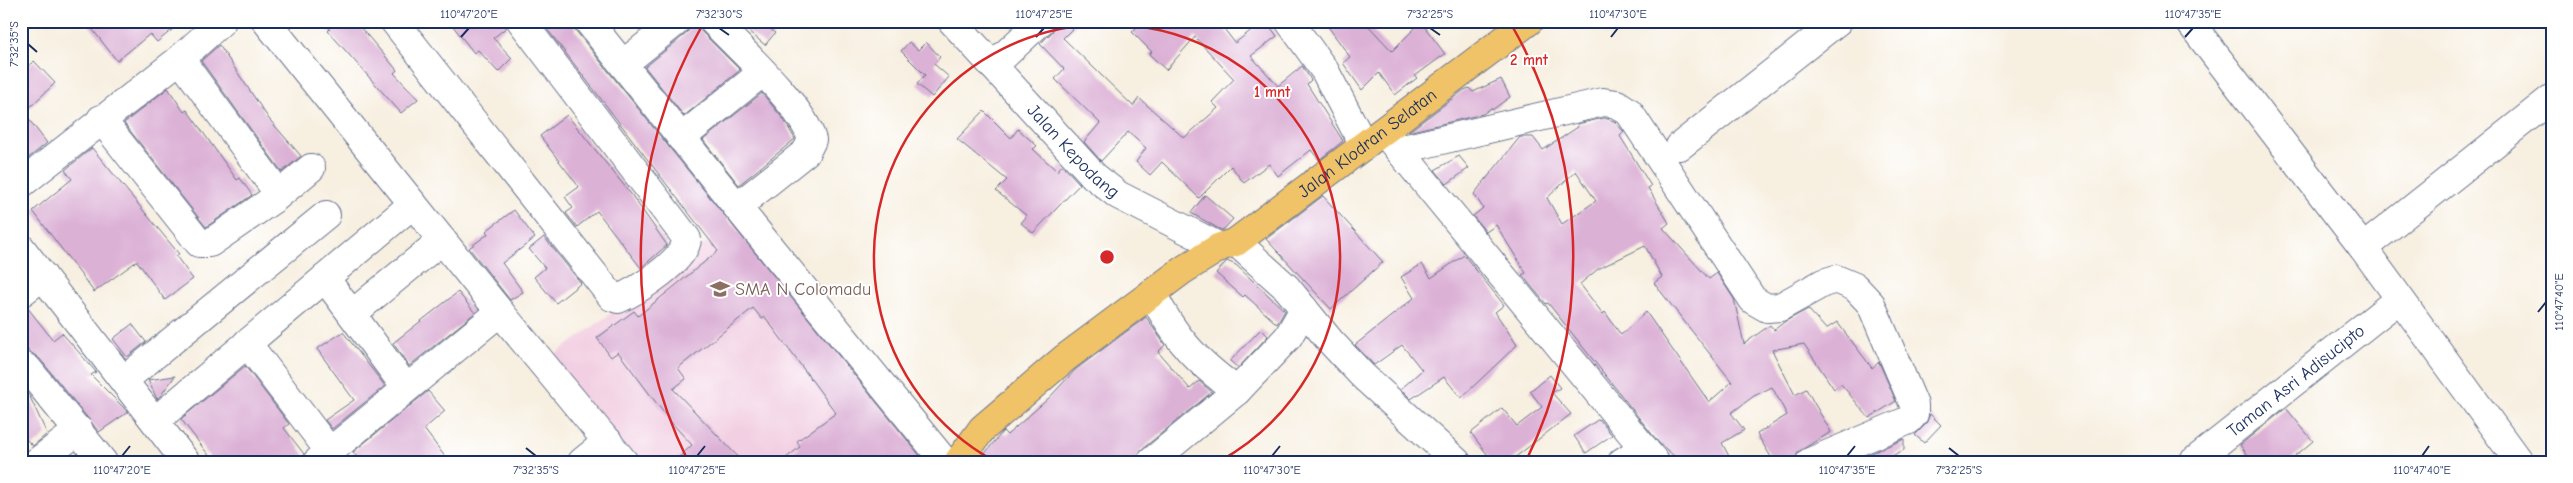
<svg xmlns="http://www.w3.org/2000/svg" width="2573" height="483" font-family="'Comic Neue',sans-serif">
<style>
.built{fill:#f2cfe2}
.building{fill:#dcb1d6;fill-rule:evenodd}
.lines{fill:none;stroke-linecap:round;stroke-linejoin:round}
.minor-casing{stroke:#68728c;stroke-width:30}
.major-casing{stroke:#68728c;stroke-width:30}
.minor{stroke:#fff;stroke-width:28}
.major{stroke:#f0c369;stroke-width:28}
.ticks{fill:none;stroke:#1b2f5e;stroke-width:2}
.ring{fill:none;stroke:#d62828;stroke-width:2.5}
.labels{text-anchor:middle;dominant-baseline:central;stroke-width:4;stroke-linejoin:round;paint-order:stroke}
.street-label{font-size:18px;fill:#1b2f5e;stroke:#fff}
.education-label{font-size:18px;fill:#785e54;stroke:#fff;text-anchor:start}
.centre{fill:#d62828;stroke:#fff;stroke-width:2.5}
.ring-label{font-size:15px;text-anchor:middle;font-weight:bold;fill:#d62828;stroke:#fff;stroke-width:4;stroke-linejoin:round;paint-order:stroke}
.neatline{fill:none;stroke:#1b2f5e;stroke-width:2}
.ticks-label{font-size:12px;text-anchor:middle;fill:#1b2f5e}
</style>
<rect width="100%" height="100%" fill="#fff"/>
<filter id="ink" filterUnits="userSpaceOnUse"><feTurbulence type="fractalNoise" baseFrequency=".02" numOctaves="2"/><feDisplacementMap in="SourceGraphic" scale="10" xChannelSelector="R" yChannelSelector="G"/><feConvolveMatrix kernelMatrix="1 2 1 2 8 2 1 2 1" color-interpolation-filters="sRGB"/></filter>
<filter id="wash" filterUnits="userSpaceOnUse"><feTurbulence type="fractalNoise" baseFrequency=".0096" numOctaves="4" result="noise"/><feDisplacementMap in="SourceGraphic" scale="20" xChannelSelector="R" yChannelSelector="G"/><feGaussianBlur stdDeviation="1.12" result="paint"/><feColorMatrix in="noise" values="0 0 0 0 0 0 0 0 0 0 0 0 0 0 0 0 0 1.4 0 .05"/><feComposite in="paint" operator="in"/></filter>
<g filter="url(#wash)">
<rect width="100%" height="100%" fill="#f7efe0"/>
<!-- built -->
<path class="built" d="M738,220l191,242h-297l-83,-103z"/>
<g id="blocks">
<!-- building -->
<path class="building" d="M86,21h97l-26,21 -7,-8 -33,27z
M324,21h31l42,49 -3,3 24,26 -17,14 -73,-82 2,-2z
M449,21h57l1,6 -14,11 19,20 -14,14 -20,-22 -4,3z
M541,21h32l3,10 93,116 256,315h-144l19,-15 -3,-6 39,-28 -71,-96 -3,2 -9,-11 -75,60 8,11 -13,10 70,73h-69l18,-17 -22,-24 -52,-69 -7,5 -14,-19 37,-27 4,5 80,-65z
M692,21h6l4,11 38,38 -56,46 -39,-49 42,-34z
M736,21h25l14,12 -10,12z
M1056,21h24l-17,17 70,68 6,-8 45,40 34,-30 -6,-6 22,-23 -39,-42 -29,33 -17,-16 3,-2 -20,-20 11,-11h75l17,22 28,-22h3l11,15 -26,20 27,30 24,-20 9,14 -4,4 36,57 -24,19 -8,-10 -33,26 -9,-12 -25,19 -13,-17 -32,32 -37,-36 -12,13 -14,-13 10,-14 -18,-16 -27,29 -17,-19 16,-19 -45,-44 9,-10 -24,-25 12,-12z
M1324,21h40l28,30 29,-29 24,32 -30,22 2,2 -22,17 -16,-22 -17,17 -19,-27 7,-6z
M909,42l9,8 8,-8 14,15 -6,7 15,13 -17,20 -15,-13 8,-9 -24,-24z
M219,45l50,74 32,37 -19,16 -81,-111z
M34,61l21,22 -31,30 23,30 -26,21v-91z
M1501,79l9,18 -18,13 -1,-2 -8,6 -75,18 56,-42 5,-2 4,4z
M168,88l16,24 3,-2 50,70 3,-2 12,17 -46,32 -82,-104z
M762,93l22,27 11,19 -56,46 -36,-45z
M984,111l27,27 7,-9 19,17 -4,3 24,22 5,-6 18,19 -47,49 -12,-10 6,-7 -31,-25 11,-11 -50,-41z
M567,115l64,79 36,51 -26,23 -44,-57 -20,16 -11,-14 7,-5 -8,-11 14,-10 -39,-51z
M1604,118l10,3 10,11 -4,4 31,50 -3,2 21,35 -6,5 46,51 8,-6 17,26 10,45 26,-19 4,5 10,-8 24,-13 18,20 11,-7 35,46 7,-6 17,39 -27,17 -28,-34 -7,5 -30,-45 -32,6 23,45 11,-6 25,43 -33,20 -3,10h-21l-17,-28 30,-19 -15,-28 -18,9 -23,17 13,17 -22,13 10,19h-51l-22,-19 -111,-140 -2,1 -24,-29 4,-2 -30,-48 -10,7 -13,-16 10,-8 -9,-14 46,-57h13l10,13 35,-23 -1,-3zM1576,171l20,30 -34,23 -15,-26zM1645,246l17,31 -8,6 78,99 -23,20 -63,-90 -25,23 -16,-23 -2,2 -23,-30 18,-15z
M92,148l87,106 -3,2 17,23 -28,21 -28,-39 -43,31 -61,-81 39,-32 -7,-9z
M1459,156l10,12 -22,16 -12,-14z
M1205,195l28,24 -9,10 -3,1 -30,-17z
M1323,196l60,66 -52,47 -65,-70z
M514,210l21,28 -33,25 21,29 -13,8 -41,-52 19,-14 -2,-3z
M544,237l37,46 -25,20 -22,-26 11,-9 -16,-19z
M1464,255l40,50 -9,7 22,33 -56,53 -17,-21 -33,22 -10,-10 21,-19 -20,-25 -28,20 -19,-20 59,-47 -13,-21 21,-13 9,14z
M1227,261l9,4 49,46 -8,13 -32,-29 -2,2 -27,-24z
M458,292l17,21 -66,53 -16,-23z
M27,307l26,33 9,-7 34,39 -5,3 37,37 -29,20 -59,-73 -19,-14v-37z
M1146,317l19,28 -7,7 32,37 9,-8 13,11 -71,58 -5,12h-158l25,-31 4,4 42,-37 26,-28z
M132,324l14,18 -19,15 -14,-18z
M1261,329l7,7 -30,32 -8,-7z
M343,332l42,54 -53,43 -7,-9 29,-20 -37,-51z
M245,366l44,58 -5,4 20,26 -2,8h-88l-33,-43z
M1550,375l10,13 -8,5 19,21 -62,48h-16l-22,-29 31,-25 15,18 25,-19 -12,-16z
M175,376l-14,19 -4,4 -9,-19z
M21,386l9,11 17,37 -14,12 -12,-12z
M428,391l17,20 -21,18 25,33h-88l-8,-10z
M2286,408l27,33 -25,21h-35l-13,-17z
M1930,414l11,11 -17,18 -9,-8 11,-11z
M1599,419l13,16 -26,18 -12,-17z
M1904,439v11l-24,12h-29z"/>
</g>
</g>
<g filter="url(#ink)">
<use href="#blocks" fill-opacity="0" stroke="#68728c" stroke-width="1"/>
<g class="lines">
<defs>
<g id="minor">
<path d="M394,21l218,276 6,2c19,-8 68,-39 69,-60l-166,-218"/>
<path d="M588,21l149,186 69,-55 6,-12c-9,-34 -73,-92 -99,-119"/>
<path id="s1" d="M952,21l142,155 24,19 102,52"/>
<path d="M1289,21l36,50 39,75"/>
<path d="M2189,21l174,227 156,214"/>
<path d="M623,64l54,-43"/>
<path d="M993,66l48,-45"/>
<path d="M101,119l98,124h11l65,-45 -2,-12 -93,-127"/>
<path d="M681,138l82,-66"/>
<path d="M1389,138l266,324"/>
<path d="M1680,146l158,-125"/>
<path d="M1399,150l204,-48 14,2 12,8 124,188 14,8 13,-1 43,-24 13,-4 19,8 16,17 43,101v9l-5,6 -99,42"/>
<path d="M21,184l159,-125 42,-38"/>
<path d="M275,198l36,-30"/>
<path d="M737,207l208,255"/>
<path d="M1236,242l51,46 43,53 33,35 94,86"/>
<path d="M21,248l165,214"/>
<path d="M2363,248l189,-150"/>
<path d="M325,278l81,110"/>
<path d="M21,293l22,-17"/>
<path d="M1152,293c23,46 44,68 85,98"/>
<path d="M500,312l124,150"/>
<path d="M352,314l90,-74"/>
<path d="M247,343l83,109"/>
<path d="M21,365l7,4 75,93"/>
<path d="M124,380l202,-165"/>
<path d="M155,421l258,-217 -147,-183"/>
<path d="M37,462l42,-32"/>
<path d="M317,462l183,-150 -87,-108"/>
<path d="M582,462l26,-21"/>
<path d="M1151,462l86,-71 51,-54 16,-28"/>
<path d="M1622,462l22,-14"/>
<path id="s2" d="M2193,462l206,-163"/>
</g>
<g id="major">
<path id="s3" d="M958,462l24,-33 83,-71 118,-88 37,-23 16,-5 293,-221"/>
</g>
</defs>
<!-- minor casing -->
<use href="#minor" class="minor-casing"/>
<!-- major casing -->
<use href="#major" class="major-casing"/>
<!-- minor -->
<use href="#minor" class="minor"/>
<!-- major -->
<use href="#major" class="major"/>
</g>
</g>
<!-- ticks -->
<path class="ticks" d="M719,28l10,7M1430,28l10,7M461,37l8,-9M1036,37l8,-9M1611,37l7,-9M2185,37l8,-9M28,44l9,8M2538,312l8,-10M526,448l10,8M1949,448l10,8M122,456l8,-10M697,456l8,-10M1272,456l8,-10M1847,456l8,-10M2422,456l7,-10"/>
<!-- distance rings -->
<g class="ring">
<path d="M994 461A233 233 0 1 1 1220 461"/>
<path d="M688 461A466 466 0 0 1 703 24M1511 24A466 466 0 0 1 1526 461"/>
</g>
<!-- icons -->
<defs>
<symbol id="school-bare" viewBox="-9 -9 18 18"><path d="M0-5L7-2L0 1L-7-2ZM-4 1L0 2.5L4 1V4Q0 6-4 4Z" fill="#8d6e63" stroke="#fff" stroke-width="2.5" paint-order="stroke"/></symbol>
</defs>
<g fill-rule="evenodd">
<use href="#school-bare" x="706" y="275" width="28" height="28"/>
</g>
<g class="labels">
<!-- street labels -->
<g class="street-label">
<text stroke="none"><textPath href="#s3" startOffset="522">Jalan Klodran Selatan</textPath></text>
<text stroke="none"><textPath href="#s1" startOffset="178">Jalan Kepodang</textPath></text>
<text stroke="none"><textPath href="#s2" startOffset="131">Taman Asri Adisucipto</textPath></text>
</g>
<!-- education labels -->
<g class="education-label">
<text x="735" y="289">SMA N Colomadu</text>
</g>
</g>
<circle cx="1107" cy="257" r="8" class="centre"/>
<g class="ring-label">
<text x="1529" y="65">2 mnt</text>
<text x="1272" y="97">1 mnt</text>
</g>
<!-- margin -->
<rect width="2573" height="483" fill="none" stroke="#fff" stroke-width="55"/>
<rect x="28" y="28" width="2518" height="428" class="neatline"/>
<g class="ticks-label">
<text x="469" y="18">110°47'20"E</text>
<text x="719" y="18">7°32'30"S</text>
<text x="1044" y="18">110°47'25"E</text>
<text x="1430" y="18">7°32'25"S</text>
<text x="1618" y="18">110°47'30"E</text>
<text x="2193" y="18">110°47'35"E</text>
<text transform="translate(14 44) rotate(-90)" y="4">7°32'35"S</text>
<text transform="translate(2559 302) rotate(-90)" y="4">110°47'40"E</text>
<text x="122" y="474">110°47'20"E</text>
<text x="536" y="474">7°32'35"S</text>
<text x="697" y="474">110°47'25"E</text>
<text x="1272" y="474">110°47'30"E</text>
<text x="1847" y="474">110°47'35"E</text>
<text x="1959" y="474">7°32'25"S</text>
<text x="2422" y="474">110°47'40"E</text>
</g>
</svg>
